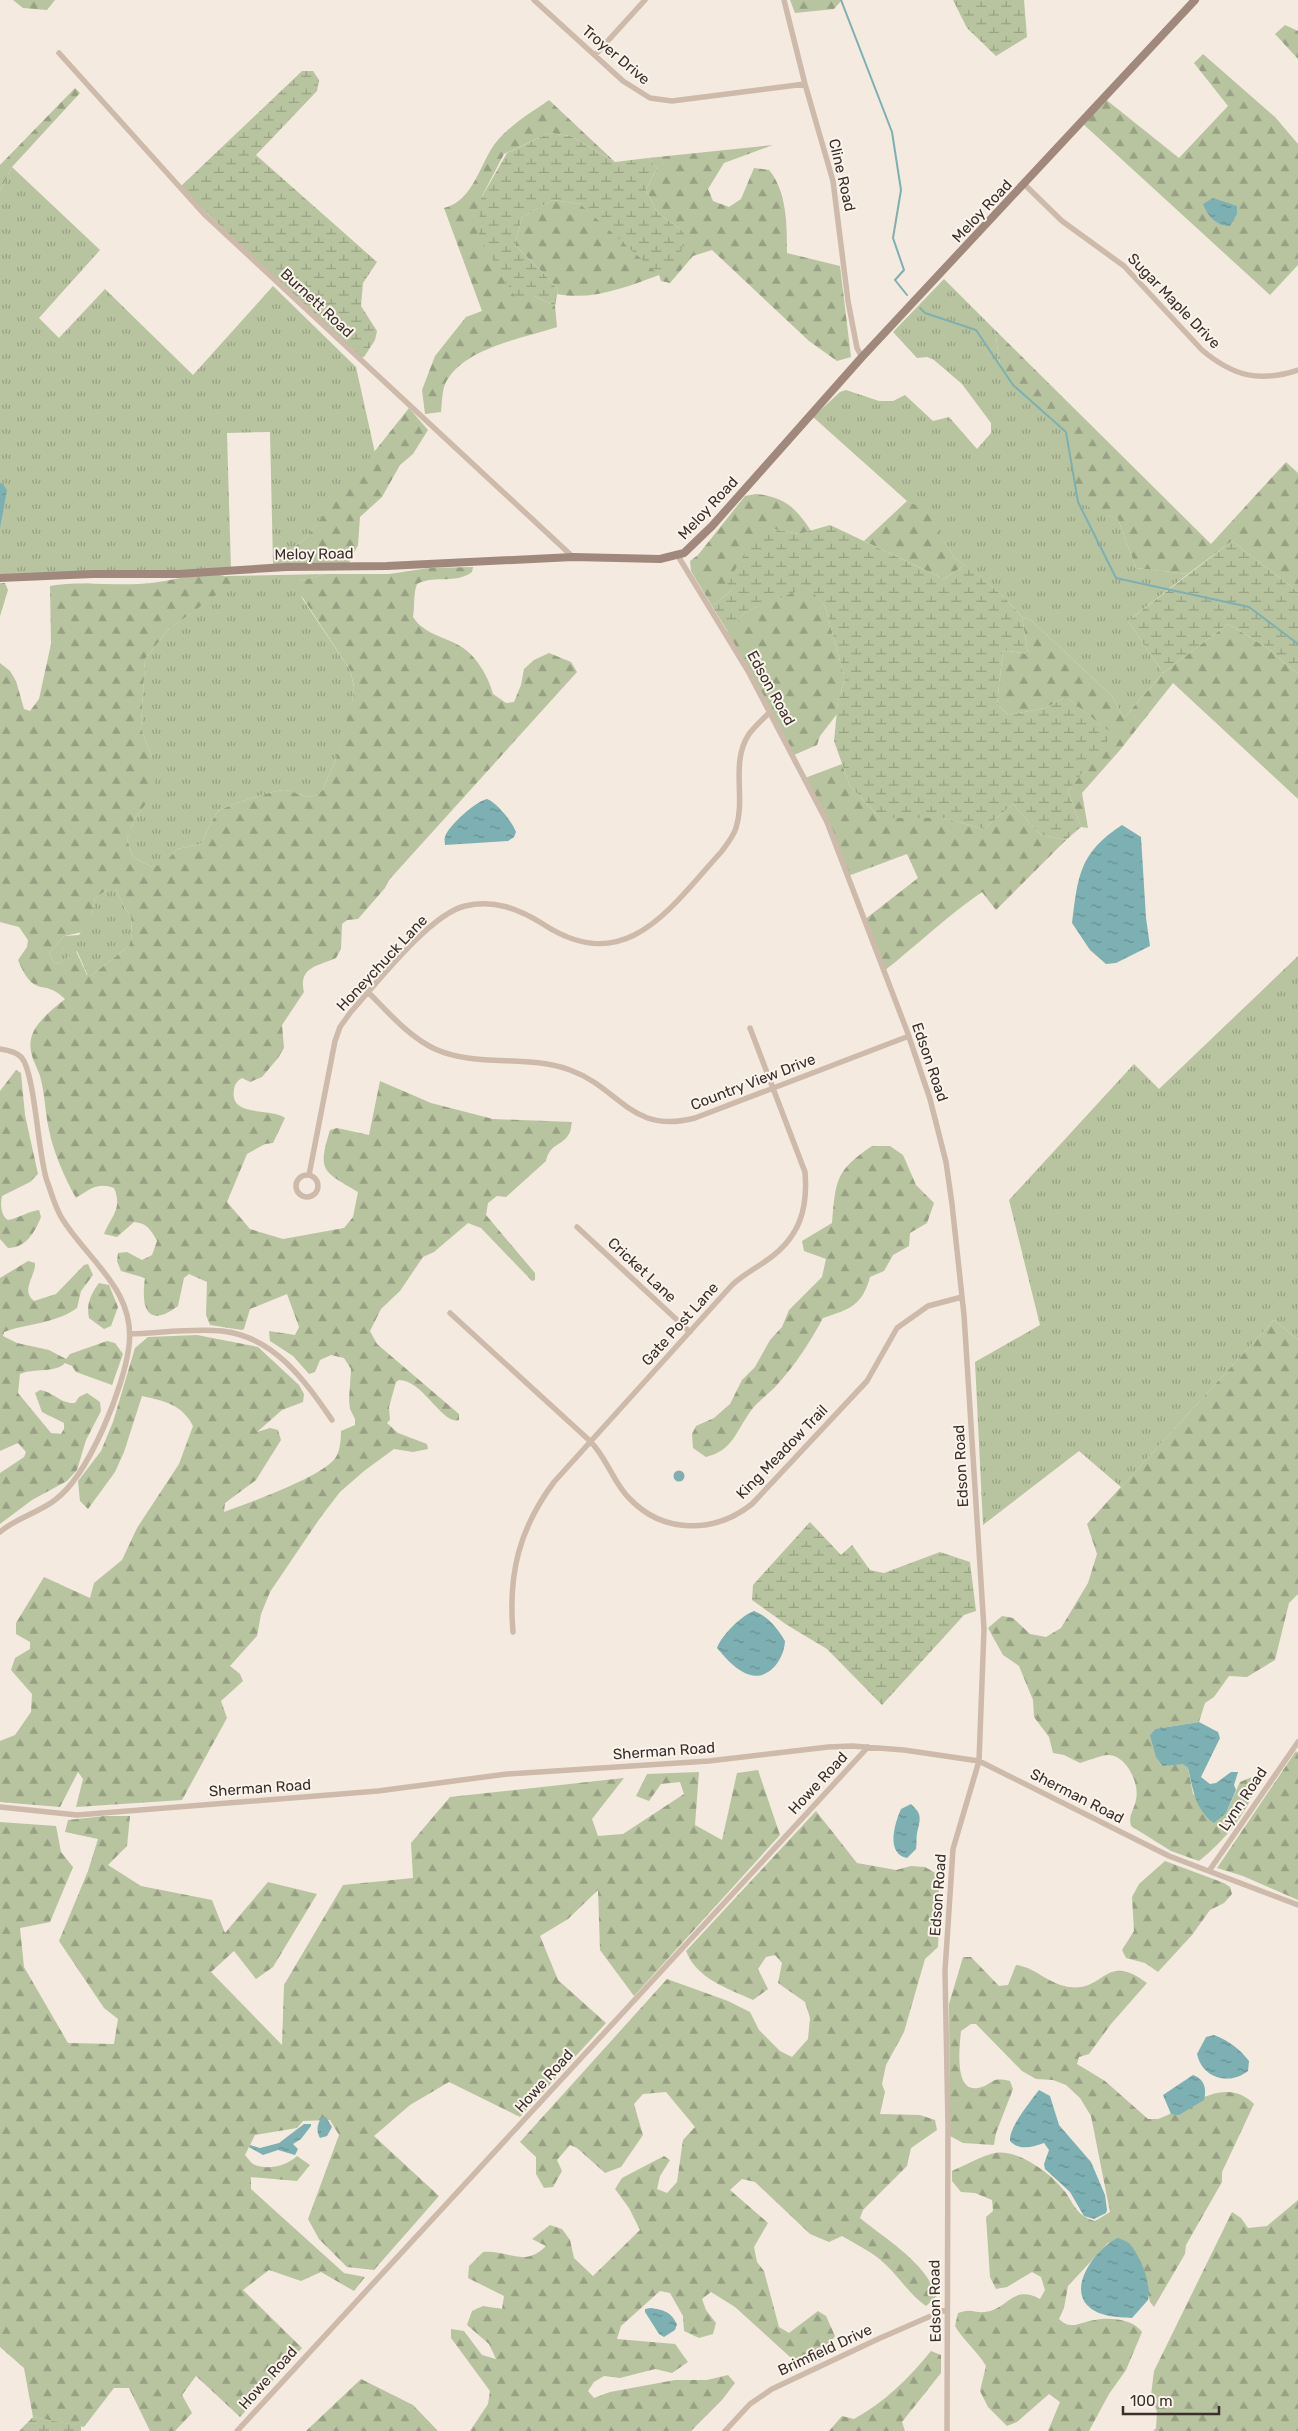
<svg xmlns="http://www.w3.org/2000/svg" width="1298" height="2431" font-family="Rubik,sans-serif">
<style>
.grass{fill:url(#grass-tufts)}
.forest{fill:url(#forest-firs);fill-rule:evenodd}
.wetland{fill:url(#wetland-marsh)}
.water{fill:url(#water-ripples)}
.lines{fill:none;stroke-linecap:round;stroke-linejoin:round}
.stream{stroke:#7db0b2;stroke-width:2}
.street{stroke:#cdbaab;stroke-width:5.5}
.secondary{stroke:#a0887c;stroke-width:8}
.labels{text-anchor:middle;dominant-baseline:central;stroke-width:4;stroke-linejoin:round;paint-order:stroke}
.street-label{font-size:15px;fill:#3a2f2a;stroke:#fbf4ec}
</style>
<defs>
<pattern id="grass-tufts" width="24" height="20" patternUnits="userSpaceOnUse" patternTransform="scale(1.25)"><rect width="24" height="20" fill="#b8c49f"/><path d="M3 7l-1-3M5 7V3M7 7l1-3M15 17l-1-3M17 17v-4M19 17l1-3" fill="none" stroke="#97a082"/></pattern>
<pattern id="forest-firs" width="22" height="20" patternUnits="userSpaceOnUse" patternTransform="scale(1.25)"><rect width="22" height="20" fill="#b8c49f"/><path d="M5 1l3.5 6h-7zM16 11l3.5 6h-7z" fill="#97a082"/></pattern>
<pattern id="wetland-marsh" width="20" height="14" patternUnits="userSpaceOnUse" patternTransform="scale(1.25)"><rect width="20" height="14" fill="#b8c49f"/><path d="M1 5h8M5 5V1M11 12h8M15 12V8" fill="none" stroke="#97a082"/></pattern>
<pattern id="water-ripples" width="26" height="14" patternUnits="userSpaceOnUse" patternTransform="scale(1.25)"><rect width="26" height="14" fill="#7db0b2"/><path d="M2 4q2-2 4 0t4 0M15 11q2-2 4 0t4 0" fill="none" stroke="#679091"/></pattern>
</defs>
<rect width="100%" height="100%" fill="#f4eadf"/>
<!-- grass -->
<path class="grass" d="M12,167l88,83 -61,68 20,20 46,-49 88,86 80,-89 83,81 19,86 -70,86 -32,24 -3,-131 -43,1 4,138 -231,7v-387z
M944,279l51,51 5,35 13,20 53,47 12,69 40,18 18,49 52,6 -60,47 35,52 -39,45 -12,-22 -80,-75 -10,-4 -20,-22 -49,-39 -27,-45 -19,-10 -94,-84 27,-25 6,-2 33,11h14l12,-6 28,26 16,-4 28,32 14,-16v-10l-29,-39 -28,-24 -7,-3 -10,1 -24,-26z
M326,574l-27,7 3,17 48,72 4,17 -3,23 -15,49 -14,32 -11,6c-9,-1 -17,-5 -26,-7 -8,-1 -59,16 -66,21 -5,3 -14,26 -18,33l-24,5 -12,15 -13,3 -19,-10 -6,-18 8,-21 11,-14 6,-47 -11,-29 4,-69 24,-30 64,-47 -7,-6z
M108,889h8l8,18 7,9 1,18 -3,12 -38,30h-3l-11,-25 -19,13 -4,-1 -5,-10 15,-17 15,-1 13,-21 3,-16z
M1298,956v384l-24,-20 -153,167 -42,-36 -96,74 -8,-163 65,-37 -31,-125 125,-136 25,25z"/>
<!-- forest -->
<path class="forest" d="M13,0h42l-8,10 -24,-2z
M790,0h52l-8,9 -39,4z
M1285,25l13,6v28l-23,-25z
M1203,54l72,63 23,27v121l-28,30 -188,-172 22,-25 75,60 49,-52 -34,-43z
M75,88l5,5 -68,74 -12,24v-26z
M549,100l66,62 -44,-26 -22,-3 -45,21 -24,46 54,96 21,10 2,21c-35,12 -92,20 -111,55 -4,7 -4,21 -5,30l-16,2 -3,-24 13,-34 31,-39 16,-6 -38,-103c31,-8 35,-45 53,-67 13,-16 35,-29 52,-41z
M773,145l-49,18 -16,26 5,12 16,6 12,-8 13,-31 15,2c18,21 18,56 18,83l53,13 11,91 -14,4 -28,-20 -97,-91 -19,6 -23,27 -9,-2 -2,-6c-33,12 -66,26 -102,19l1,-4 -9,-11 -34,-34 7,-28 31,-17 27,4 19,16 85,12 -27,-20 -11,-22 11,-22 -9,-10z
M995,330l216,214 75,-82 12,11v119l-66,-51 -44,33 -52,-6 -18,-49 -40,-17 -12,-70 -53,-47 -13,-20z
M409,408l19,22 -15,24 -13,11 -18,32 -22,20 -2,28 -11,22 -75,1 1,-5 32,-24z
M756,494c29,3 40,14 55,37l-12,3 -26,-5 -41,61 -20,16 -21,-35 -1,-10 8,-6 47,-59z
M907,501l19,9 27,46 12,9 -21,14 -80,-38z
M473,567l-1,5c-18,13 -35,2 -55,12 -4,11 -2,21 -4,33 11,17 30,19 47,29 15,8 29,31 33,48l13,9 8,-1 7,-17 3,-16 10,-9 15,-7 22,9 6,10 -188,208 -4,8 -27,31 -11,1 -5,4 -1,25 -5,9c-18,8 -38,9 -32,34l-22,33 2,23 -6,10 -16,19 -12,5 -8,-4c-4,2 -8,7 -8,12 -5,28 37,17 51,28l-12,25 -8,1 -18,10 -20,48 23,27 33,10 61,-11 9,-11 5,-25c-35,-21 -41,-20 -28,-62l7,-2 32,7 11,-54 51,22 62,16 79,3c-1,4 -1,9 -3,12 -8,13 -19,9 -23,27l-40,36 -9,-1 -9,7 -2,12 49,58v7l-3,1 -51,-53 -13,-5 -34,29 -11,5 -23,34 -19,18 -11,22 7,13 82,70v6c-17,5 -36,-40 -60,-40l-3,2 -7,25 1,13 -3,3 11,10 29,11 1,5 -15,3 -19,-3 -30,22 -24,21 -20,26 -50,74 -9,22 -4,22 -27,30 10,8 3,7 -22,20 6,17 -45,82 -106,7 7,-28 -5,-7 -18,35 -60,-5v-61l15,-6 16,-23 1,-18 -21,-24 4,-12 15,-9v-7l-14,-8v-11l28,-46 46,21 4,-15 28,-23 15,-32 42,-64 14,-38c-11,-22 -29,-25 -51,-30l-18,56 -9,20 -27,37 -8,-8 -2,-20 23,-30 12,-29 22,-74 13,-11 49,-2 61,12 41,38 5,9 -1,8 -21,8 -25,22 13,-4 8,2 3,10 -25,40 -31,23 -1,9c22,-8 101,-36 112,-55 4,-6 5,-18 5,-26l14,-6v-6l-5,-10 -1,-9 2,-31 -7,-11 -13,-3 -11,5 -5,12 -6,2 -16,-18 -23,-15 -1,-10 26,4 4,-8 -12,-33 -37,15 -6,20 -2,1 -32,-5 -4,-10 1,-33 -18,-8 -5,4 -6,28c-32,24 -37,-1 -33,-28l-24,-7 -4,-10 1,-8 9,-1 15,8 10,-5 5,-14c-6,-11 -10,-18 -23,-19l-17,15 -13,-3c7,-18 19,-25 10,-46 -16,-6 -24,1 -38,10 -11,-19 -23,-47 -27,-68 -4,-18 -4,-36 -9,-54 -4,-12 -12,-23 -9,-37 3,-16 23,-31 34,-40 -21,-22 -30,2 -47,-39l9,-13 1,-7 -9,-13 -19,-5v-259l10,8 6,10 8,28 6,2 9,-12 12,-55 -1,-58c33,-6 67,1 101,-3 23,-2 50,-12 73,-7 4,0 7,4 10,6l-65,47 -24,30 -4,69 11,29 2,27 -8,20 -11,14 -8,21 6,18 19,10 13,-4 12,-14 24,-5c4,-7 13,-30 18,-33 7,-5 58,-22 66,-21 9,2 17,6 26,7l11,-6 14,-32 16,-57 2,-16 -4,-16 -55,-84 4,-5 27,-7h63l40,-6zM108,889h8l8,18 7,9 1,18 -3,12 -38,30 -4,-1 -11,-24 -18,13 -4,-1 -5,-10 15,-17 19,-4 9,-18 3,-16z
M0,583h5l3,7 -8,26z
M808,586l17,20 20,73 -7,22 -1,13 -17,22 -3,9 -23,10 -68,-122 21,-22z
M1022,617l10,4 80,75 12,22 39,-45 65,-49 38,23 32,27v125l-125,-116 -53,67 -38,43 6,35 -7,-1 -13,-36 44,-57 -46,-37 -21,11 -37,7 -11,-11 6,-54 25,4z
M842,764l8,22 30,32h64l40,11 29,-25 28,31 25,5 -70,70 -14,-18c-35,24 -65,53 -98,79l-20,-51 54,-42 -11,-24 -59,22 -43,-98z
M16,1070l5,3 4,42 13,59 -8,8 -28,14c-2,8 -1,20 6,24 11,-2 21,-9 31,-10l2,7c-6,15 -15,31 -33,31l-8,-9v-148z
M872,1146h18l13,9 13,30 18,18 -7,20 -17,10 -1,13 -16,9 -9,16 -14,6c-8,29 -20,32 -47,41 -13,24 -27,46 -46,67 -8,9 -20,17 -27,27 -15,21 -17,38 -44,45l-13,-9 -1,-14 4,-8 18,-8 16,-14 12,-24 13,-13 15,-27 12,-13 7,-17 33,-33 4,-18 -22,-8 -2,-10 30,-18c4,-43 3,-52 40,-77z
M28,1261l7,2c1,13 -15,27 -1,38l22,-7 28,-29 4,-1 5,11 -12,16 -4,17c-22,16 -49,15 -73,24l-1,4 14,7 32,7 17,9 4,-5 37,-13 8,2 8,11 -11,31 -36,-13 -4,-6 -7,-3c-8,10 -32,5 -45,11l-2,19 33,40 10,1 3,-5v-6l-22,-11 -7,-19 5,-3c14,2 20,14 35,13l4,-6 8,-4 13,9 1,9 -15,29 -9,30 -10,11 -35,19 -32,24v-51l24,-16 2,-5 -8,-9 -18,8v-173z
M99,1283l10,2 9,22 -7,19 -7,3 -15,-11c-3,-14 2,-24 10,-35z
M1274,1320l24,20v254l-9,9 -14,57 -28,17 -18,-1 -15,21 -9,6 -6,19 -44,7 -5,6 38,33 5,26 33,19 14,-31 14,-6 3,8c-11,31 -32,56 -58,77l-28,-10 -40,-25c-3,-12 3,-15 5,-26 4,-17 -10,-46 -29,-45 -9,1 -19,6 -27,8l-16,-8 -11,-2 -4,-16 -15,-20 -1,-17 -14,-34 -16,-11 -15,-27 14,-12 11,2 17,16 16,3 15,-9 27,-45 9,-29 -10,-30z
M1296,1751l2,2v147l-55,-24 -26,-8z
M758,1770l22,65 -146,161 -34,-46 -2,-60 -30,29 -28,17 18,44 48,43 -86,94 -71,-35 -39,23 -36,31 65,60 -65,74 -27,-3 -28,-28 -11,-20 31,-84 -9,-15 -27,1 -6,7 -42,7 -10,20c2,2 5,7 8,9 13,7 34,2 44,-8l13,9 -13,16 -46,-4v12l93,84 21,4 -11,14 -33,-19 -20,9 -32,-11 -26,20 59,58 -62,69 -44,-41 -14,19 10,18 -17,18h-25l-21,-43h-15l-30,39 -51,-10 -9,-49 -24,-21v-525l56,4 5,26 12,15 -23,55 -30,6 4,39 44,76 46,1 4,-25 -14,-11 -45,-67 29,-70 10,-32 -33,-7 3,-12 37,-4h25l-3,30 -19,19 33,21 71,14 13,33 43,-51 49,12 -44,73 -17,12 -22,-28 -23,21 71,73 2,-60 59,-100 70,-7 -2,-35 39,-46 174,-19 -32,41 6,17 25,-2 61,-40 -4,-12 -19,2 -12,17 -13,-5 11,-22 52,-2 -4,53 27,15 15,-67z
M816,1811l41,52 39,7 15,-4 14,1 12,7 3,28 -2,45 -13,12 -21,73 -18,33 -4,19 3,8 -5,22 40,1 15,5 2,10 -26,18 -4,18 -44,44 -3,8c28,23 64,43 77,78l-11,10c-16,-11 -26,-28 -41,-42 -12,-12 -28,-19 -43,-28l-13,6 -19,-8 -55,-52 -13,-3 -12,11 38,33 -14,24 3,15 7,9 15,56 10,6 29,-22 8,5 9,20 -15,24 -19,7 -66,-60 -24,-15 -9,7 4,11 10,13 -3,11 -14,4 -15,-7 -1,-15 -13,-23 -10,-2 -39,35 -4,13 58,5 13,18 -16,11 -17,-4 -35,9 -16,-2 -10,6 -6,9 6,7 16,-6 65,-12h32l21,-5 7,8 -13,17 -31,31h-221l18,-27 2,-13 -39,-53v-9l13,2 18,24 14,4 -7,-15 -22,-19 5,-14 11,-5 19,3 2,-13 -36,-18 1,-12 14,-14c27,-2 41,16 63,-6l-14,-7 18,-14 12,4 8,11 4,18 19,18 47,-46 -11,-22 -14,-19 7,-11 42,-22 6,4 -10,16 -3,13 10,4 10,-11 6,-42 12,-13 -29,-35 -23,2 -9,10 9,31 -22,32 -16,6 -28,-25 -7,-3 -13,15 5,11 -9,16 -9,1 -8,-14v-17l-16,-15 147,-163 61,22 22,11 9,18 21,21 12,6 16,-18 2,-21 -5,-16 -27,-19 4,-20 -7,-8 -9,2 -8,12 10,20 -15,11c-26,-12 -56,-21 -67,-49z
M1165,1861l59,22 6,4 2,7 -8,9 -14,7 -18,25 -34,37 -13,-9 -19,-5 -4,-8 12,-19 -2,-34 7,-13z
M963,1957h8l28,29 9,-1 8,-20c19,2 32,19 53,22 36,5 36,-36 78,-4l-36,41 -22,30 -10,3 -2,7 28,17 43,38h10c30,-11 67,-45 96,-15l-32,68v10l-36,63 -1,9 -31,53 -4,-5 -7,-32 -15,-28 -20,1 -40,43 -4,22 -5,11c12,12 21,3 36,1 15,-3 38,-1 47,12l-16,38 -17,24 -20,37h-41l12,-29 -11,-8 -32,28 -10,4 -19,-19 -8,-16 6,-25c-9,-15 -22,-25 -31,-40l3,-13c14,-5 15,0 27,-1 24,-3 27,-28 55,-13l5,-9 -4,-13 -9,-5 -25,15 -11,2 -6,-12 -4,-60 7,-6 -1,-11 -17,-7 -14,-1 -9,-11v-10c12,-5 31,-16 43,-18 24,-4 57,21 71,40 9,14 12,23 29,28l15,-9 -19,-96 -11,-18 -14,-13 -13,-5 -17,-1 -14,-8 -46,-47h-5l-10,7c-1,13 -8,62 17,57 16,-3 11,-12 32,-7l3,8 -17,44 -2,12 -31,-2 -13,-7 -1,-132z
M1298,2200v231h-145l3,-3 1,-16 -6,-17 3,-24 78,-159 9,6 7,10 19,-2z
M931,2351l10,4v18l-39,49 3,9h-76l13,-15 12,3c31,-17 55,-41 77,-68z
M361,2379l52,26 25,26h-132z"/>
<!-- wetland -->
<path class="wetland" d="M953,0h71l3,37 -31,19 -29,-28z
M302,71h11l6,9 -2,11 -61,64 121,107 -14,21 -2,23 16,25 -2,9 -11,17 -6,1 -178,-171z
M549,133l22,3 44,26 33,-4 9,10 -11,22 11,22 27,20c-1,21 -5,33 -25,43l-79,-71 -27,-4 -31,17 -7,28 34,34 9,11 -3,16 -21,-10 -11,9 -7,-6 -37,-63 1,-36 27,-47z
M830,525l114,54 21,-14 37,30 20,22 6,37 -25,-4 -6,54 11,11 37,-7 21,-11 47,37 -45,57 13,36 -15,13 -25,-5 -28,-31 -29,25 -40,-11h-64l-30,-32 -16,-45 4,-40 7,-22 -20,-73 -17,-19 -61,24 -19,21 -16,-26 20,-16 -5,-7 24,-40 22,-14 26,5z
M1232,541l66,51v82l-32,-27 -38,-23 -65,49 -35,-52z
M810,1522l31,33 11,-10 18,25 14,3 56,-21 30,10 6,49 -12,4 -82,90 -55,-56 -40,-24 -35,-25 1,-15z
M33,2417l48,9v5h-62z"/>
<!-- water -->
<path class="water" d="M1213,198l24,8v8l-7,12c-13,0 -22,-9 -27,-22z
M0,483l3,1 4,6 -7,38z
M487,799c10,4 25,22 29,33l-2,5 -6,4 -63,4c0,-3 -1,-5 0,-8 3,-11 31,-36 42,-38z
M1122,825l19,12 5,81 4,28 -34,17 -10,1 -16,-14 -18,-27c6,-47 7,-70 50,-98z
M673.5 1476a5.5 5.5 0 1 1 11 0a5.5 5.5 0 1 1-11 0Z
M754,1611c15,6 23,17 31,30 -1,20 -19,44 -42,31 -10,-5 -19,-16 -26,-24 4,-12 25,-33 37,-37z
M1199,1722l19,10 2,6 -19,39 9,7 6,-1 15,-11h7l-4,13 2,5 -10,23 -12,10c-19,-13 -21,-34 -26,-55l-5,-4 -20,2 -7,-9 -6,-22 5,-6z
M911,1804c12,11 9,15 6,29 -1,5 0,10 -1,16l-9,9c-22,-5 -12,-35 -6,-49z
M1214,2035c15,6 25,13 35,26l-1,10c-19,15 -46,7 -51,-17l9,-17z
M1193,2075c11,4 14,13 11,25l-25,15 -8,-1 -8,-19z
M1039,2090l11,6 9,29 32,37 14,33 2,15 -1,3 -12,6 -10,-3 -14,-24 -25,-23 -1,-5 5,-14 -5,-7c-11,4 -25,8 -34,-2 -1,-14 20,-39 29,-51z
M326,2117l6,10 -5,9 -7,2c-4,-7 -3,-13 1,-20z
M304,2124h7v2l-10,13 -8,5 5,5 -3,6 -17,-5 -15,5 -14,-8 1,-2 10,3 19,-5z
M1118,2238c3,1 8,3 11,5 11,12 23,41 19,57l-16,18c-14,-1 -34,-1 -45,-13 -19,-21 12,-59 31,-67z
M650,2308c14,2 20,3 27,16l-2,6 -11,7 -5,-3 -14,-22v-3z"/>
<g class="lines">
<!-- stream -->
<path class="stream" d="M841,0l51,132 9,58 -8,48 11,32 -9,10 12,15
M920,308l5,5 51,17 37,55 53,47 12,70 38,76 133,29 49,37"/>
<!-- street -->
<path class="street" d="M534,0l89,81 27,17 22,3 133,-17
M784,0l21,84 28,97 15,120 9,47 5,9
M59,53l145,161 369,343
M595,55l50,-55
M1025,185l37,36 62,45 78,84c31,26 57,33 96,20
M678,556l70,115 79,151 80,209 23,68 16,63 6,42 12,111 20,314 -5,132 -26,88 -8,122 3,153 -1,307
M368,992c20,20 41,45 67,57 42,19 92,5 135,21 50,18 61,65 125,48l214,-82
M0,1049c7,1 16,3 21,8 14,14 17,99 26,124 5,13 8,27 16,39 26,41 73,71 66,126 -5,41 -40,129 -74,154 -17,13 -39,18 -55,32
M296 1186a11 11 0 1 1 22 0a11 11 0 1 1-22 0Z
M309,1175l26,-134 5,-14 10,-14c25,-28 80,-99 115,-107 29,-7 54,3 78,18 83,55 128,-17 179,-73 5,-7 11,-14 14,-23 10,-31 -6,-65 13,-94 6,-8 14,-15 21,-22
M577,1227l113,105
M450,1313l140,128c17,17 23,41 39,57 34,36 85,36 123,6l115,-123 30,-53 31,-22 34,-9
M130,1334c29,-1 64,-6 92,-3 53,6 83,50 110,89
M513,1632c-5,-58 6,-103 41,-150l178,-197c12,-11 26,-18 38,-27 30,-22 38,-50 35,-86l-55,-144
M0,1807l77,8 301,-24 129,-17 202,-13 119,-14 24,-1 52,4 75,11 190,95 129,49
M1209,1871l89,-129
M237,2431l631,-684
M725,2431l25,-27 22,-15 106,-50 69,-30"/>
<!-- secondary -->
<path class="secondary" d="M0,578l93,-4h85l108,-7 101,-1 186,-9 87,2 24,-6 28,-27 150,-169 333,-357"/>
</g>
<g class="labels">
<!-- street labels -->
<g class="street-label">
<text transform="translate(616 55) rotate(40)">Troyer Drive</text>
<text transform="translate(842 175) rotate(77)">Cline Road</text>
<text transform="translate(982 211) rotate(-47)">Meloy Road</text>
<text transform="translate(1174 301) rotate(46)">Sugar Maple Drive</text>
<text transform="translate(317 303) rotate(43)">Burnett Road</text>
<text transform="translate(708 508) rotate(-47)">Meloy Road</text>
<text transform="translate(314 554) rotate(-1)">Meloy Road</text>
<text transform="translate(771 688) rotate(61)">Edson Road</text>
<text transform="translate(382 963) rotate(-47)">Honeychuck Lane</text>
<text transform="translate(930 1062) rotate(71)">Edson Road</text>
<text transform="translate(753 1082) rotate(-21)">Country View Drive</text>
<text transform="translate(642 1270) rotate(43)">Cricket Lane</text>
<text transform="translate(680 1324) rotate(-48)">Gate Post Lane</text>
<text transform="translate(782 1452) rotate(-46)">King Meadow Trail</text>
<text transform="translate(961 1466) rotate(-93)">Edson Road</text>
<text transform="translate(664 1751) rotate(-4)">Sherman Road</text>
<text transform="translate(818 1783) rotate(-47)">Howe Road</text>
<text transform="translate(260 1788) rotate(-4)">Sherman Road</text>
<text transform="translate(1077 1796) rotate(27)">Sherman Road</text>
<text transform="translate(1243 1799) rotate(-56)">Lynn Road</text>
<text transform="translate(938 1895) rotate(-86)">Edson Road</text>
<text transform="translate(544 2081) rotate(-48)">Howe Road</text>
<text transform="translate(935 2301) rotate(-91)">Edson Road</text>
<text transform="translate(825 2350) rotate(-25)">Brimfield Drive</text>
<text transform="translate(268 2378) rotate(-48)">Howe Road</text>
</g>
</g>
<!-- scale -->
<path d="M1123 2406v8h96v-8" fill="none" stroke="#3a2f2a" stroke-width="2.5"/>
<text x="1130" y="2406" font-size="15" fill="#3a2f2a" stroke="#fbf4ec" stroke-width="4" paint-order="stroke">100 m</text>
</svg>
